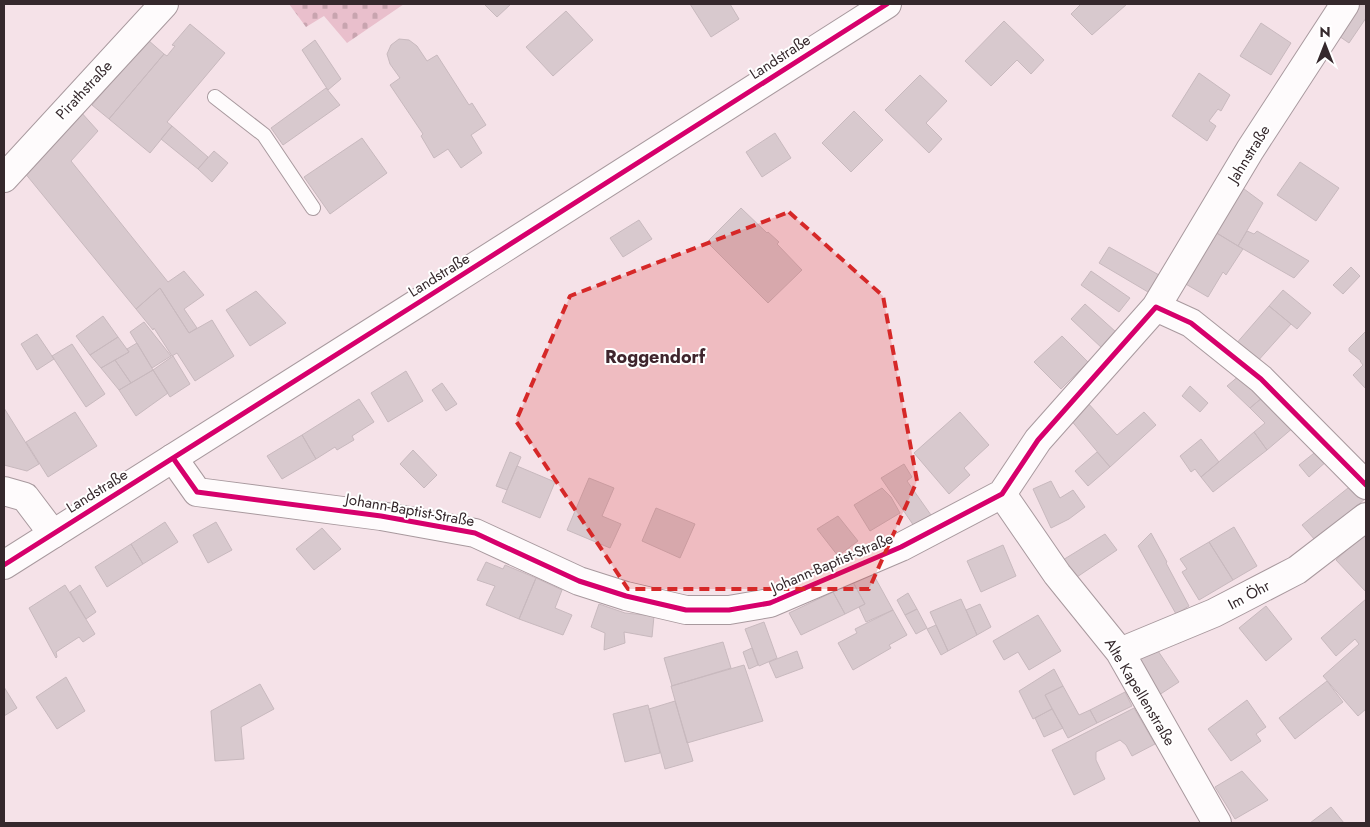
<svg xmlns="http://www.w3.org/2000/svg" width="1370" height="827" font-family="Jost,sans-serif">
<style>
.cemetery{fill:url(#cemetery-stones)}
.building{fill:#d8c9ce;stroke:#c8b9be}
.lines{fill:none;stroke-linecap:round;stroke-linejoin:round}
.lane-casing{stroke:#a8999e;stroke-width:16}
.street-casing{stroke:#a8999e;stroke-width:30}
.primary-casing{stroke:#a8999e;stroke-width:30}
.lane{stroke:#fefbfc;stroke-width:14}
.street{stroke:#fefbfc;stroke-width:28}
.primary{stroke:#fefbfc;stroke-width:28}
.cycleway-casing{stroke:#fff;stroke-width:8}
.cycleway{stroke:#d6006c;stroke-width:5}
.marked{fill:#d62828;fill-opacity:0.2;stroke:#d62828;stroke-width:4;stroke-dasharray:10 6;stroke-linejoin:round}
.labels{text-anchor:middle;dominant-baseline:central;stroke-width:4;stroke-linejoin:round;paint-order:stroke}
.street-label{font-size:15px;fill:#35282c;stroke:#fff}
.quarter-label{font-size:18px;font-weight:bold;fill:#3f252d;stroke:#fff}
</style>
<defs>
<pattern id="cemetery-stones" width="16" height="16" patternUnits="userSpaceOnUse" patternTransform="scale(1.25)"><rect width="16" height="16" fill="#e9bfcc"/><path d="M2 7V4a2 2 0 0 1 4 0v3zM10 15v-3a2 2 0 0 1 4 0v3z" fill="#c8a4af"/></pattern>
</defs>
<rect width="100%" height="100%" fill="#f5e2e8"/>
<!-- cemetery -->
<path class="cemetery" d="M289,4h115l-57,39 -23,-27 -18,11z"/>
<!-- building -->
<path class="building" d="M484,4h27l-14,13z
M690,4h40l9,15 -28,18z
M1081,4h46l-35,31 -21,-21z
M1356,4h10v14l-17,25 -13,-9z
M566,11l27,29 -40,36 -27,-29z
M1004,21l40,39 -13,14 -14,-14 -26,26 -26,-25z
M1261,23l30,20 -20,32 -31,-19z
M190,24l35,29 -58,69 5,4 -22,27 -41,-34 55,-65 3,2 8,-10 -3,-1z
M399,39l10,1 8,6 10,15 10,-6 32,50 3,-2 14,22 -15,10 11,18 -21,15 -13,-19 -14,9 -13,-22 2,-2 -33,-49 10,-7 -10,-14 -3,-10 4,-9z
M148,40l16,14 -55,65 -17,-14z
M315,40l26,39 -13,11 -26,-40z
M1199,73l31,22 -9,16 -3,-2 -9,12 7,5 -9,15 -35,-25z
M920,75l27,26 -21,22 16,16 -13,14 -44,-43z
M326,88l14,17 -57,40 -12,-17z
M80,111l18,20 -27,30 97,121 16,-11 20,24 -20,14 13,19 -8,5 -29,-45 -24,21 -112,-137z
M854,111l29,29 -32,32 -29,-29z
M172,126l36,31 -10,12 -37,-30z
M775,133l16,25 -29,19 -16,-25z
M362,138l25,35 -57,41 -26,-37z
M214,151l14,12 -16,19 -14,-13z
M1300,162l39,26 -23,33 -39,-26z
M1240,186l23,17 -25,43 -23,-14z
M741,208l26,25 1,-1 11,10 -2,2 25,26 -34,33 -61,-61z
M639,220l13,19 -29,18 -13,-19z
M1247,231l7,3 3,-3 52,30 -15,17 -56,-32z
M1215,232l28,17 -17,26 -3,-3 -15,25 -24,-14z
M1109,247l50,28 -11,17 -49,-29z
M1351,267l9,9 -17,18 -10,-9z
M1091,271l39,27 -11,14 -38,-27z
M160,288l29,45 23,-13 22,36 -39,25 -18,-28 -5,3 -18,-28 -1,2 -17,-21z
M1283,290l28,23 -14,16 -28,-23z
M256,291l30,32 -36,23 -24,-36z
M1085,304l31,28 -13,17 -32,-30z
M1269,306l22,18 -35,39 -21,-18z
M103,316l15,21 -28,18 -14,-19z
M144,322l27,34 -19,12 -22,-36z
M1366,331v58l-13,-14 10,-10 -3,-4h1l-12,-10v-3z
M37,334l17,25 -17,11 -16,-26z
M1062,336l26,26 -27,27 -27,-27z
M118,337l11,15 -28,16 -11,-13z
M137,343l16,27 -22,13 -16,-23 14,-8 -2,-3z
M72,344l33,50 -19,13 -34,-51z
M173,356l17,28 -20,13 -17,-27z
M115,360l16,23 -12,7 -18,-22z
M153,370l15,23 -32,23 -17,-26z
M406,371l17,30 -35,21 -17,-29z
M1240,375l23,22 -13,11 -23,-22z
M442,383l15,21 -11,7 -14,-21z
M1190,386l18,17 -8,9 -18,-16z
M1263,397l31,30 -27,23 -13,-18 11,-9 -15,-15z
M359,399l15,23 -22,14 2,4 -17,10 -2,-3 -19,12 -14,-24z
M1087,402l30,33 27,-23 12,13 -46,42 -40,-48z
M4,408l35,56 -12,7 -23,-6z
M75,412l22,34 -49,31 -22,-35z
M960,412l29,33 -25,23 6,7 -21,19 -35,-41z
M1254,432l13,18 -54,42 -12,-15z
M302,435l14,24 -34,20 -15,-23z
M1201,439l18,23 -18,15 -6,-8 -4,3 -11,-16z
M413,450l24,25 -13,13 -24,-24z
M1318,450l10,10 -19,17 -10,-12z
M510,452l11,5 -14,33 -11,-4z
M1097,452l13,15 -22,19 -13,-15z
M904,464l8,13 -5,4 24,34 -17,11 -33,-48z
M517,466l38,16 -15,36 -38,-16z
M589,478l25,10 -12,28 19,8 -11,24 -43,-18z
M1051,481l9,17 13,-8 12,17 -16,12 -18,9 -18,-39z
M1353,484l12,15 -50,41 -13,-15z
M882,488l9,9 9,16 -30,18 -16,-26z
M656,508l39,16 -15,34 -38,-17z
M838,516l20,25 -20,15 -21,-27z
M165,522l13,20 -35,22 -12,-20z
M216,522l16,28 -24,13 -15,-28z
M1234,527l23,39 -24,14 -24,-38z
M322,528l19,21 -27,21 -18,-21z
M1366,532v60l-30,-32z
M1151,533l16,29 -1,1 23,43 -13,8 -38,-68z
M1105,534l12,16 -46,31 -13,-18z
M1209,542l24,38 -34,20 -17,-28 5,-3 -7,-10z
M131,544l12,20 -36,23 -12,-20z
M1003,545l13,31 -35,16 -14,-31z
M486,562l17,7 2,-4 31,13 -17,41 -33,-14 9,-19 -18,-6z
M872,572l21,38 -27,12 -7,-15 6,-3 -12,-22z
M536,578l26,12 -7,18 17,7 -9,20 -44,-16z
M853,582l12,22 -20,10 -12,-22z
M65,585l30,49 -12,8 -4,-5 -23,15 1,5 -1,1 -27,-50z
M80,585l16,27 -10,7 -16,-27z
M833,592l12,22 -44,21 -12,-22z
M908,593l9,16 -12,6 -8,-15z
M961,599l16,36 -29,16 -18,-39z
M1366,599v110l-8,7 -35,-40 36,-32 -4,-5 -19,17 -15,-18z
M599,604l26,9 29,3 -2,21 -28,-5 1,11 -21,7 1,-17 -14,-6z
M980,604l11,23 -14,8 -11,-25z
M1266,606l26,33 -26,22 -27,-33z
M917,609l10,19 -11,6 -11,-19z
M893,610l14,25 -18,10 2,3 -38,22 -15,-27 19,-10 -2,-4z
M1038,615l23,36 -32,19 -11,-18 -14,8 -11,-19z
M764,622l13,36 -18,8 -14,-37z
M936,625l12,26 -7,4 -14,-26z
M723,642l8,26 -59,18 -8,-28z
M752,648l6,17 -9,4 -6,-17z
M1156,648l23,34 -20,13 -22,-33z
M797,651l6,17 -27,10 -7,-16z
M744,665l19,56 -76,22 -16,-57z
M1054,669l9,17 -18,9 7,14 -19,10 -14,-28z
M66,677l19,34 -28,18 -21,-32z
M1327,681l16,21 -48,37 -16,-21z
M260,684l14,25 -33,18 3,32 -29,2 -4,-50z
M1063,686l16,29 11,-5 7,13 -29,15 -23,-43z
M4,687l13,21 -13,8z
M1125,692l7,14 -35,17 -7,-13z
M1247,700l19,27 -10,7 5,7 -30,20 -23,-32z
M675,701l18,60 -28,8 -16,-60z
M648,705l12,48 -35,9 -12,-48z
M1134,708l21,36 -23,12 -6,-11 -6,-5 -24,12v8l9,19 -31,16 -22,-45z
M1052,709l11,19 -19,9 -9,-19z
M1242,771l26,29 -33,19 -20,-32z
M1331,807l13,16h-34z"/>
<g class="lines">
<defs>
<path id="lane" d="M215,97l49,38 49,73"/>
<path id="street" d="M4,178l160,-174
M1156,307l94,-157 95,-146
M173,458l24,34 184,24 94,17 104,48 47,15 60,14h43l41,-7 131,-56 101,-53 36,-54 118,-133 35,16 70,56 105,106
M4,491l21,6 28,37
M1002,494l55,80 63,78 97,171
M1120,652l94,-39 83,-43 69,-53"/>
<path id="primary" d="M4,565l417,-264 466,-297"/>
</defs>
<!-- lane casing -->
<use href="#lane" class="lane-casing"/>
<!-- street casing -->
<use href="#street" class="street-casing"/>
<!-- primary casing -->
<use href="#primary" class="primary-casing"/>
<!-- lane -->
<use href="#lane" class="lane"/>
<!-- street -->
<use href="#street" class="street"/>
<!-- primary -->
<use href="#primary" class="primary"/>
<defs>
<path id="cycleway" d="M173,458l24,34 184,24 94,17 104,48 47,15 60,14h43l41,-7 131,-56 101,-53 36,-54 118,-133 35,16 70,56 105,106
M4,565l417,-264 466,-297"/>
</defs>
<!-- cycleway casing -->
<use href="#cycleway" class="cycleway-casing"/>
<!-- cycleway -->
<use href="#cycleway" class="cycleway"/>
</g>
<!-- marked area -->
<path class="marked" d="M789,212l94,84 34,185 -48,108h-241l-112,-168 54,-125z"/>
<g class="labels">
<!-- street labels -->
<g class="street-label">
<text transform="translate(780 57) rotate(-33)">Landstraße</text>
<text transform="translate(84 90) rotate(-47)">Pirathstraße</text>
<text transform="translate(1249 154) rotate(-58)">Jahnstraße</text>
<text transform="translate(439 275) rotate(-32)">Landstraße</text>
<text transform="translate(97 491) rotate(-32)">Landstraße</text>
<text transform="translate(410 510) rotate(10)">Johann-Baptist-Straße</text>
<text transform="translate(832 563) rotate(-23)">Johann-Baptist-Straße</text>
<text transform="translate(1249 595) rotate(-28)">Im Öhr</text>
<text transform="translate(1140 692) rotate(59)">Alte Kapellenstraße</text>
</g>
<!-- quarter labels -->
<g class="quarter-label">
<text x="655" y="357">Roggendorf</text>
</g>
</g>
<!-- border -->
<rect width="1370" height="827" fill="none" stroke="#35282c" stroke-width="10"/>
<!-- north arrow -->
<g transform="translate(1325 45)" stroke="#ffffff" stroke-width="4" paint-order="stroke">
<path d="M0-4L9 19L0 12L-9 19Z" fill="#35282c"/>
<text y="-8" font-size="14" font-weight="bold" text-anchor="middle" fill="#35282c">N</text>
</g>
</svg>
